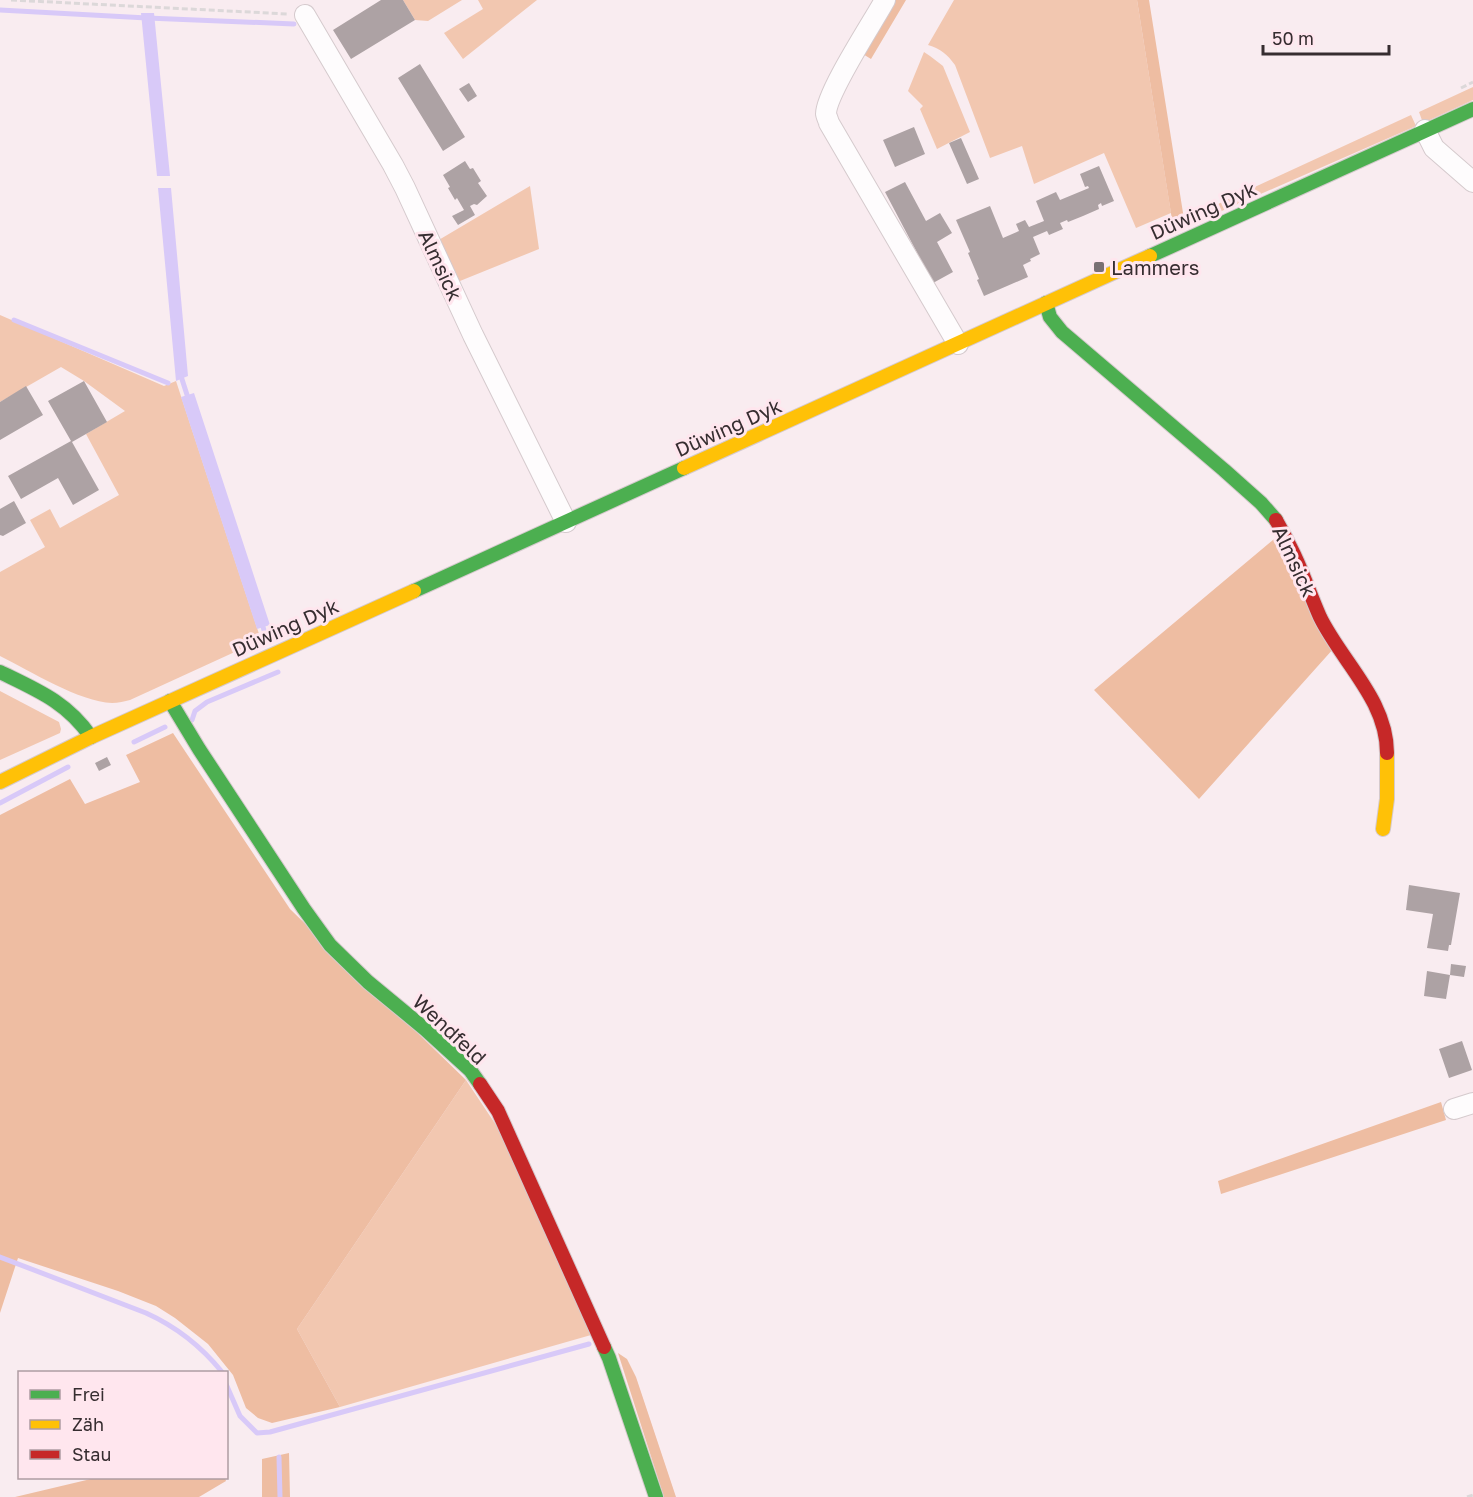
<svg xmlns="http://www.w3.org/2000/svg" width="1473" height="1497" font-family="'Golos Text',sans-serif">
<style>
.green{fill:#f2c7b0}
.forest{fill:#eebda2}
.water{fill:#d8c9f8}
.lines{fill:none;stroke-linecap:round;stroke-linejoin:round}
.stream{stroke:#d8c9f8;stroke-width:5}
.building{fill:#ada2a4}
.street-casing{stroke:#d5cacd;stroke-width:22}
.fast-casing{stroke:#d5cacd;stroke-width:16}
.slow-casing{stroke:#d5cacd;stroke-width:16}
.jam-casing{stroke:#d5cacd;stroke-width:16}
.path{stroke:#dcd8d9;stroke-width:3;stroke-dasharray:6 3;stroke-linecap:butt}
.street{stroke:#fefcfd;stroke-width:20}
.fast{stroke:#4caf50;stroke-width:14}
.slow{stroke:#ffc107;stroke-width:14}
.jam{stroke:#c62828;stroke-width:14}
.poi-dot{fill:#7a7073;stroke:#ffe6ee;stroke-width:2}
.labels{text-anchor:middle;dominant-baseline:central;stroke-width:6;stroke-linejoin:round;paint-order:stroke}
.street-label{font-size:20px;fill:#362d30;stroke:#ffe6ee}
.poi-label{font-size:20px;fill:#362d30;stroke:#ffe6ee;text-anchor:start}
</style>
<rect width="100%" height="100%" fill="#f9ecf0"/>
<!-- green -->
<path class="green" d="M403,0h59l-34,21 -13,-1z
M478,0h59l-74,59 -19,-26 39,-24z
M954,0h183l34,213 -35,15 -32,-75 -70,31 -12,-38 -32,12 -35,-93c-8,-11 -14,-16 -27,-20z
M924,52l6,4 13,10 27,66 -33,17 -17,-40 3,-3 -15,-15z
M1473,87v13l-50,23 -4,-11z
M1411,115l5,11 -240,105 44,-28z
M530,186l9,63 -84,34 -18,-42z
M0,315l164,71 12,-5 85,259 -131,60c-5,1 -12,3 -18,3 -32,-1 -82,-32 -112,-47v-84l45,-25 -15,-27 20,-11 10,19 59,-33 -33,-61 39,-23 -41,-30 -23,-14 -61,35z
M0,691l59,31 2,7 -1,4 -60,27z
M466,1080l32,48 93,207 -251,72 -43,-78z"/>
<!-- forest -->
<path class="forest" d="M889,0h17l-35,59 -13,-8z
M1137,0h12l35,219 -11,7z
M1280,534l54,114 -135,151 -105,-109z
M173,733l117,176 176,171 -169,249 43,78 -68,16 -14,-5 -12,-10 -13,-33 -25,-31 -33,-26 -19,-12 -38,-15 -100,-33 -18,55v-498l70,-36 15,25 55,-22 -14,-27z
M1441,1102l5,18 -225,74 -3,-13z
M618,1353l9,6 9,18 40,120h-12z
M289,1453l1,44h-28v-38z
M95,1478h130l1,3 -27,16h-184z"/>
<!-- water -->
<path class="water" d="M141,13h13l16,163h-13z
M158,188h13l17,188 -12,5z
M194,393l76,232 -13,4 -76,-232z"/>
<g class="lines">
<!-- stream -->
<path class="stream" d="M0,10l147,8 147,6
M14,320l154,63
M180,373l9,28
M261,621l5,15
M192,720l3,-9 12,-9 71,-30
M134,742l31,-15
M0,803l68,-36
M0,1257l146,56c31,14 55,33 76,59
M226,1384l14,32 17,17 13,-1 319,-88
M279,1457l1,40"/>
</g>
<!-- building -->
<path class="building" d="M381,0h22l12,20 -64,39 -18,-29z
M420,64l45,73 -22,14 -45,-73z
M469,83l8,13 -9,6 -9,-13z
M914,127l11,27 -30,13 -12,-27z
M961,138l18,41 -12,5 -18,-41z
M465,161l5,8 3,-1 8,13 -3,2 9,13 -10,9 -3,-1 -4,2 5,9 -17,10 -6,-9 12,-6 -7,-12 -2,2 -7,-12 2,-1 -7,-12z
M1099,166l15,35 -12,5 -1,-3 -3,2 1,4 -16,7 -15,6 -1,-2 -7,3 3,6 -14,6 -2,-4 -14,6 7,17 -10,5 1,2 -8,4 5,12 -44,19 -7,-16 2,-1 -11,-26 2,-1 -14,-32 34,-14 13,32 16,-7 -3,-7 9,-4 4,7 15,-6 -8,-20 20,-9 4,8 29,-12 -1,-2 -3,1 -5,-13z
M905,182l21,39 14,-8 12,20 -15,9 16,30 -20,11 -48,-91z
M84,381l23,41 -35,20 27,48 -26,15 -15,-27 -37,21 -13,-23 63,-35 -23,-40z
M26,386l17,29 -43,25v-38z
M14,501l12,22 -23,13 -3,-1v-26z
M107,757l4,8 -12,6 -4,-8z
M1409,885l51,8 -9,52h-2l-1,6 -21,-3 6,-34 -27,-4z
M1451,964l15,2 -2,11 -14,-2 -4,24 -22,-3 3,-25 23,4z
M1462,1041l10,29 -23,8 -10,-29z"/>
<g class="lines">
<defs>
<path id="street" d="M885,0c-12,22 -59,93 -59,114 0,1 3,8 3,9l129,221
M305,15l88,150 12,23 68,147 93,187
M1425,130l9,18 39,34
M1454,1109l19,-6"/>
<path id="fast" d="M1150,256l323,-147
M1046,303l4,14 12,15 162,138 37,33 15,17
M414,591l270,-123
M0,672c37,18 67,30 91,65
M170,701l29,48 105,160 26,36 38,37 57,47 45,41 10,14
M604,1347l5,11 47,139"/>
<path id="slow" d="M684,468l466,-212
M0,782l91,-45 323,-146
M1383,829l4,-30v-46"/>
<path id="jam" d="M1276,520c7,13 15,27 21,41 8,18 15,38 23,56 22,45 67,83 67,136
M480,1084l18,27 106,236"/>
</defs>
<!-- street casing -->
<use href="#street" class="street-casing"/>
<!-- fast casing -->
<use href="#fast" class="fast-casing"/>
<!-- slow casing -->
<use href="#slow" class="slow-casing"/>
<!-- jam casing -->
<use href="#jam" class="jam-casing"/>
<!-- path -->
<path class="path" d="M11,0l277,14
M1461,88l12,-6
M1467,1497l6,-2"/>
<!-- street -->
<use href="#street" class="street"/>
<!-- fast -->
<use href="#fast" class="fast"/>
<!-- slow -->
<use href="#slow" class="slow"/>
<!-- jam -->
<use href="#jam" class="jam"/>
</g>
<!-- markers -->
<rect class="poi-dot" x="1093" y="261" width="12" height="12" rx="3"/>
<g class="labels">
<!-- street labels -->
<g class="street-label">
<text transform="translate(1203 210) rotate(-24)">Düwing Dyk</text>
<text transform="translate(441 265) rotate(65)">Almsick</text>
<text transform="translate(728 427) rotate(-24)">Düwing Dyk</text>
<text transform="translate(1295 561) rotate(65)">Almsick</text>
<text transform="translate(285 627) rotate(-24)">Düwing Dyk</text>
<text transform="translate(450 1029) rotate(43)">Wendfeld</text>
</g>
<!-- poi labels -->
<g class="poi-label">
<text x="1111" y="267">Lammers</text>
</g>
</g>
<!-- legend -->
<rect x="18" y="1371" width="210" height="108" fill="#ffe6ee" stroke="#af9ca2" stroke-width="1.5"/>
<rect x="30" y="1390" width="30" height="9" fill="#4caf50" stroke="#af9ca2" stroke-width="1.5"/>
<text x="72" y="1401" font-size="18" fill="#362d30">Frei</text>
<rect x="30" y="1420" width="30" height="9" fill="#ffc107" stroke="#af9ca2" stroke-width="1.5"/>
<text x="72" y="1431" font-size="18" fill="#362d30">Zäh</text>
<rect x="30" y="1450" width="30" height="9" fill="#c62828" stroke="#af9ca2" stroke-width="1.5"/>
<text x="72" y="1461" font-size="18" fill="#362d30">Stau</text>
<!-- scale -->
<path d="M1263 45v9h126v-9" fill="none" stroke="#362d30" stroke-width="3"/>
<text x="1272" y="45" font-size="18" fill="#362d30" stroke="#ffe6ee" stroke-width="4.5" paint-order="stroke">50 m</text>
</svg>
